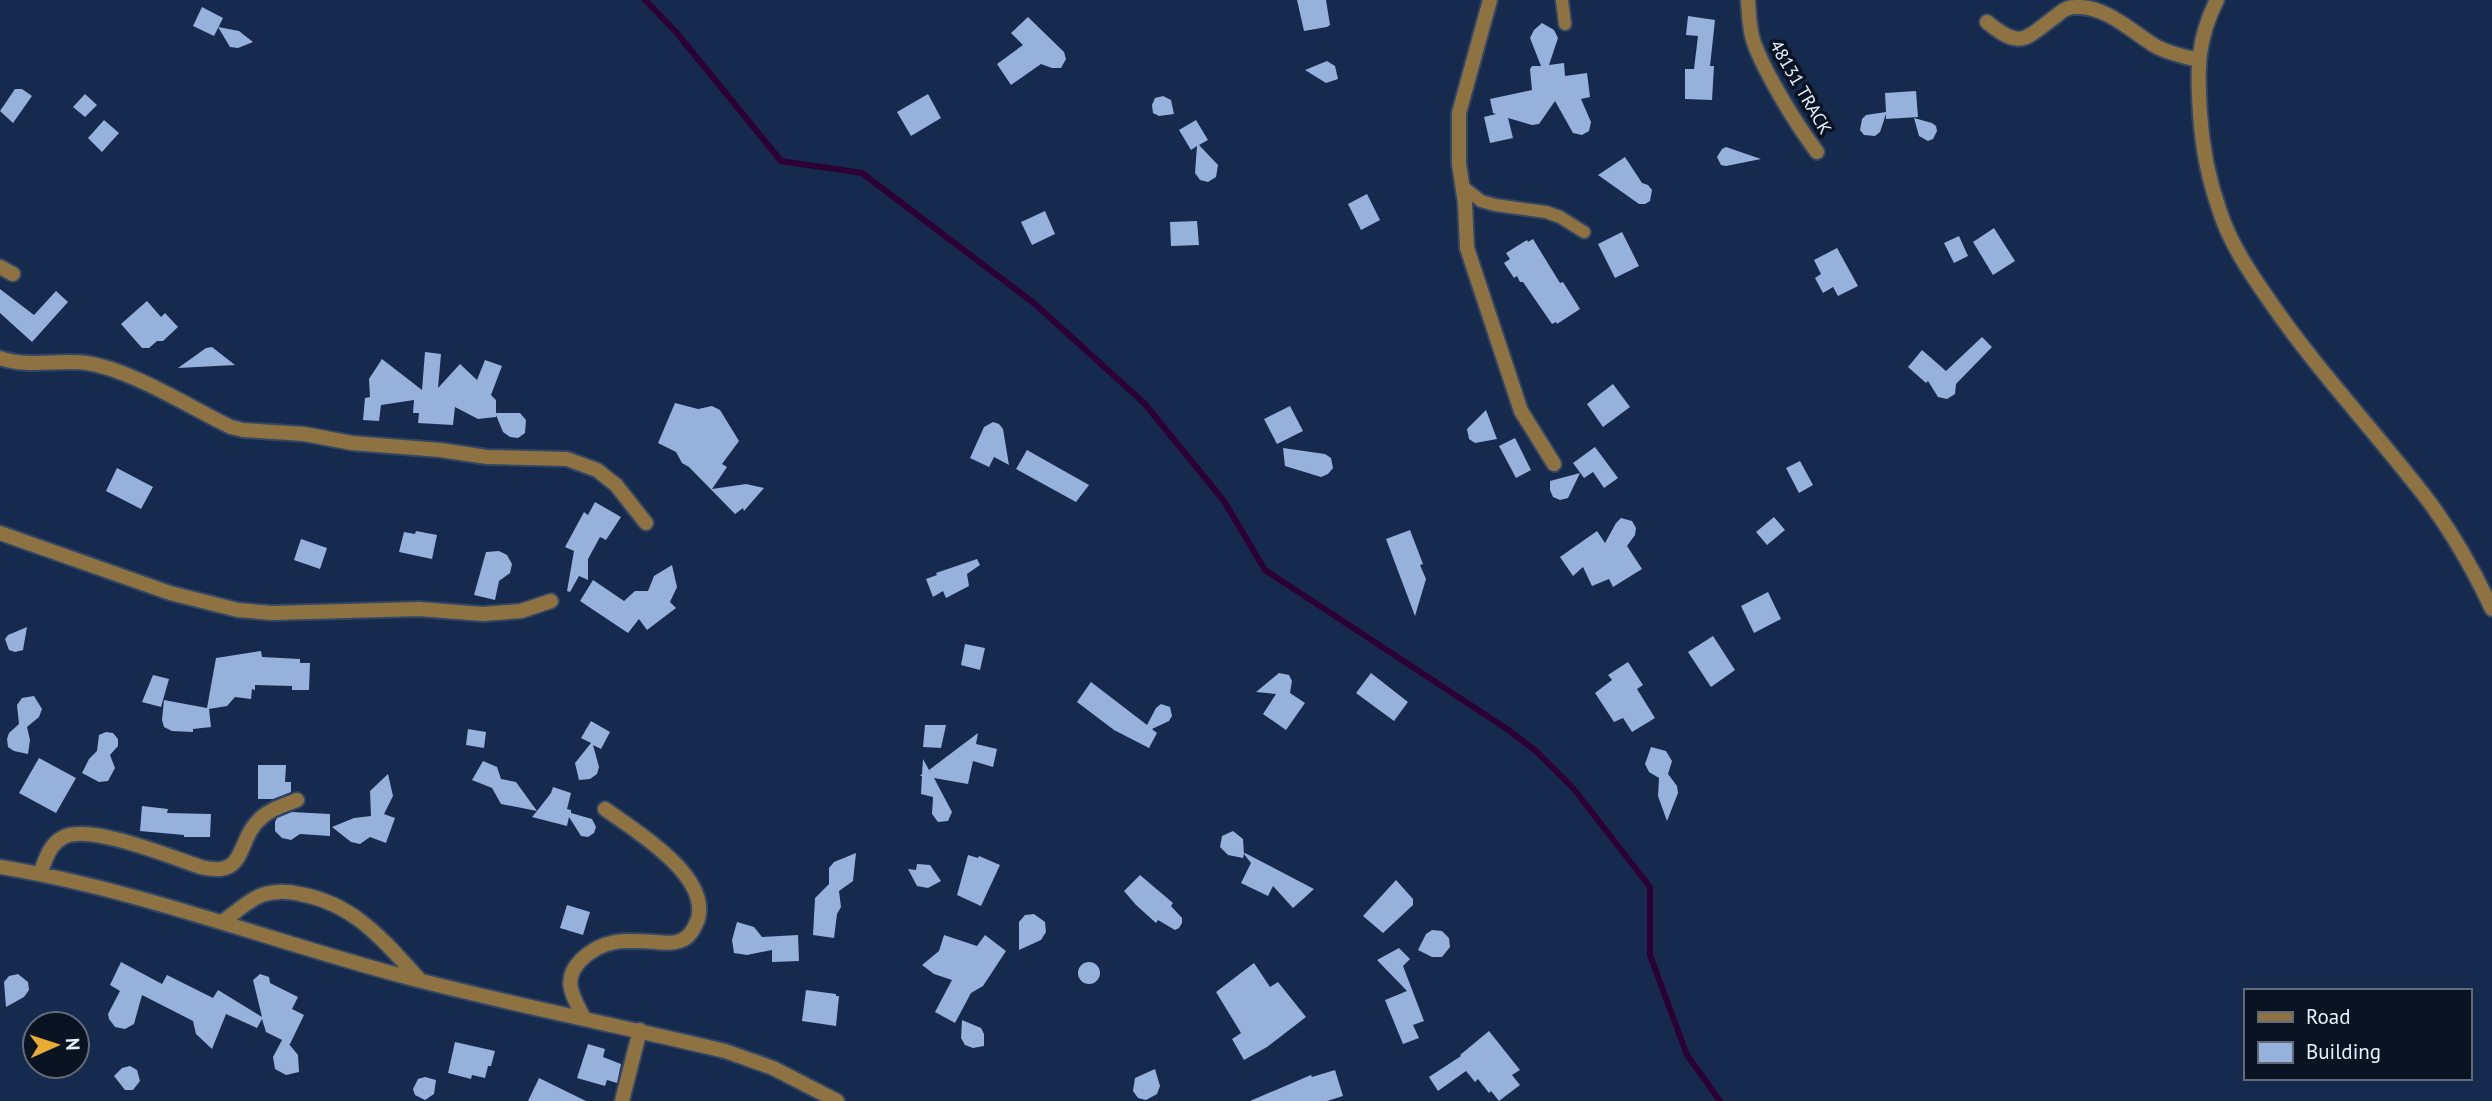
<svg xmlns="http://www.w3.org/2000/svg" width="2492" height="1101" font-family="'PT Sans',sans-serif">
<style>
.lines{fill:none;stroke-linecap:round;stroke-linejoin:round}
.stream{stroke:#2c0035;stroke-width:6}
.building{fill:#96b1dc}
.lane-casing{stroke:#324665;stroke-width:16}
.street-casing{stroke:#324665;stroke-width:18}
.lane{stroke:#8e7241;stroke-width:12}
.street{stroke:#8e7241;stroke-width:14}
.labels{text-anchor:middle;dominant-baseline:central;stroke-width:7;stroke-linejoin:round;paint-order:stroke}
.street-label{font-size:18px;fill:#e7f0fe;stroke:#0a1322}
</style>
<rect width="100%" height="100%" fill="#152a4c"/>
<g class="lines">
<!-- stream -->
<path class="stream" d="M645,0l31,32 105,129 81,12 173,131 109,99 80,98 41,69 242,159 29,22 37,37 77,99v68l37,100 33,46"/>
</g>
<!-- building -->
<path class="building" d="M1297,0h29l4,25 -3,2 -23,4z
M202,7l21,11 -9,18 -21,-10z
M1688,16l27,4 -5,46h4l-2,34 -27,-1v-30h9l4,-33 -12,-1z
M1028,17l36,35 2,7 -5,9h-9l-11,-4 -30,21 -14,-21 26,-19 -12,-12z
M1542,23l12,7 4,8 -9,27 15,-2 1,13 22,-3 3,24 -9,2 10,23 -2,9 -7,4 -9,-2 -18,-32 -16,23 -7,1 -24,-7 5,20 -23,5 -6,-26 12,-3 -3,-1 -3,-14 42,-9 -2,-21 2,-3h9l-11,-28 4,-8z
M218,27l21,4 14,11 -15,6 -8,-1z
M1327,61l8,5 3,13 -12,4 -21,-13z
M15,89h7l10,7 -19,27 -13,-12z
M1916,91l2,26 -32,2v-5l-6,18 -5,4 -11,-1 -4,-5 2,-11 4,-4 20,-3 -1,-19z
M85,94l12,11 -12,12 -12,-10z
M928,94l13,24 -30,18 -14,-24z
M1163,96l8,4 3,14 -15,2 -6,-3 -1,-8 3,-7z
M1914,118l18,5 4,3 1,5 -4,8 -5,2 -9,-5z
M104,120l15,13 -17,19 -14,-14z
M1196,120l12,20 -9,5 19,20 -2,12 -8,5 -8,-2 -5,-7 2,-27 -6,4 -12,-20z
M1726,147l35,12 -35,7 -5,-1 -4,-8 5,-8z
M1625,157l17,26 6,2 4,5 -2,11 -5,3h-6l-41,-29z
M1367,194l13,26 -19,10 -13,-26z
M1045,211l10,23 -23,11 -11,-23z
M1197,221l2,24 -28,1 -1,-24z
M1994,228l21,33 -22,14 -20,-33z
M1622,232l17,34 -24,12 -17,-34z
M1959,236l9,20 -14,7 -10,-20z
M1533,239l27,44 3,-1 17,27 -23,15 -1,-2 -4,2 -29,-42h-3l-3,-6 -3,2 -10,-15 6,-4 -4,-6 21,-13 1,2z
M1837,248l21,38 -20,10 -5,-9 -10,6 -8,-15 6,-4 -7,-14z
M0,289l34,26 22,-24 12,11 -36,40 -32,-29z
M147,301l14,16 4,-4 13,14 -15,14h-6l-8,7h-7l-21,-24z
M1982,337l10,10 -36,37 -1,10 -8,5 -9,-2 -10,-16 -2,2 -18,-16 14,-17 24,21z
M212,347l23,18 -57,3 28,-20z
M425,352l16,2 -3,34 22,-24 17,16 8,-20 17,6 -11,29 5,5v13h24l6,7 -1,13 -7,5 -8,-1 -7,-5 -7,-17v2l-18,2 -23,-12 -2,18 -35,-2 1,-10h-6l1,-13 -33,5 -2,16 -16,-1 2,-22 5,-1 -1,-18 13,-20 40,31z
M1613,384l17,23 -27,20 -16,-23z
M675,403l23,6 14,-3 8,4 19,31 -17,23 5,3 -15,22 34,-5 18,4 -20,23 -1,-3 -8,6 -46,-47 -7,-4 -6,-11 -18,-9z
M1290,406l13,25 -26,13 -13,-25z
M1486,410l11,29 -22,4 -6,-4 -2,-10z
M993,422l6,2 4,5 6,36 -15,-8 -5,10 -19,-9 14,-31z
M1515,438l16,32 -15,8 -17,-32z
M1595,447l23,31 -14,10 -11,-16 -9,6 -11,-15z
M1283,448l42,6 6,4 2,10 -5,6 -7,3 -36,-11z
M1027,450l62,35 -13,17 -60,-33z
M1800,461l13,24 -14,8 -13,-25z
M117,468l36,19 -12,22 -35,-18z
M1580,473l-12,25 -8,2 -7,-3 -3,-7v-9z
M595,502l26,15 -15,23 -6,-3 -12,22v21l-9,-4 -9,16 -3,-1 7,-40 -9,-4 19,-35 4,3z
M1774,517l11,13 -18,15 -11,-13z
M1621,518l11,3 4,7 -1,7 -8,11 15,23 -29,18 -4,-8 -17,7 -9,-19 -10,9 -13,-19 37,-26 8,12 11,-20z
M1410,530l13,34 -3,1 6,14 -11,37 -29,-77z
M416,531l21,4 -5,24 -33,-7 5,-20 11,2z
M301,539l26,9 -7,21 -26,-9z
M499,551l8,4 5,9 -2,9 -11,8 -4,19 -21,-5 12,-43z
M977,559l3,6 -13,9 2,12 -23,12 -3,-7 -10,6 -7,-18 11,-4 -1,-2z
M672,565l5,22 -7,15 6,6 -29,22 -8,-11 -11,14 -48,-32 13,-21 31,21 11,-10h13l6,-15z
M1768,592l13,27 -27,14 -13,-27z
M27,627l-4,23 -8,2 -6,-2 -4,-11 3,-4z
M1713,636l22,34 -24,17 -23,-35z
M965,644l20,4 -5,22 -19,-5z
M261,651l1,6 38,2v4h10l-1,27h-17v-4l-37,-1v5l-3,-1 -1,10 -16,-2 -8,9 -18,3 2,18 -18,2v3l-21,-1 -8,-4 -2,-7 2,-20 43,8 9,-50z
M1628,662l15,23 -6,4 18,29 -23,14 -9,-14 -9,4 -19,-29 17,-13 -4,-5z
M1279,673l10,2 3,6 -2,12 15,10 -19,27 -23,-16 13,-20 -20,-2z
M1371,673l37,29 -14,19 -38,-28z
M153,675l16,4 -8,28 -19,-5z
M1091,682l56,43 9,-17 5,-4 9,3 2,9 -3,5 -17,8 5,4 -8,15 -35,-18 -37,-28z
M34,696l8,13 -3,8 -12,10 3,13 -2,14 -14,-3 -6,-4 -1,-8 2,-6 10,-9 -2,-19 5,-7z
M591,721l19,11 -9,17 -8,-4 6,22 -2,7 -7,5 -11,1 -4,-17 16,-20 -10,-5z
M925,725h21l-5,23 -18,-1z
M468,729l18,3 -2,16 -18,-3z
M106,732l7,1 5,6v7l-8,9 5,13 -7,13 -9,1 -17,-9 7,-14 8,-8 2,-16z
M978,733l-2,11 21,5 -4,18 -20,-6 -5,23 -34,-6 18,34 -4,9 -10,1 -6,-8 1,-17 -12,-3 1,-18h-2l2,-2 1,-15 6,11z
M1651,747l15,4 6,10 -4,13 9,12 1,7 -11,28 -9,-25 1,-18 -10,-6 -4,-8z
M39,758l37,20 -20,35 -37,-20z
M483,761l14,6 4,12 15,3 21,29 14,-18 2,-6 18,6 -4,16 4,1v3l21,6 4,8 -2,6 -6,4 -7,-1 -12,-19 -2,9 -35,-9 5,-6 -36,-7 -9,-16 -20,-8z
M258,765h28l-1,17h6v10l-18,7h-15z
M388,774l5,22 -9,18 11,4 -9,25 -16,-6 -10,7 -9,-2 -19,-15 22,-9 17,-2 -1,-25z
M142,806l26,3 -1,4 44,1 -1,23h-26v-2l-44,-4z
M292,812l38,2v22l-30,-2 -9,6 -9,-2 -7,-7v-9l2,-4z
M1233,831l10,8 1,15 1,-1 69,36 -21,19 -20,-22 -5,10 -27,-13 10,-20 -7,-9 -1,4 -15,-3 -8,-8 2,-11z
M856,853l-3,28 -14,10 2,16 -4,7 -3,24 -21,-3 2,-37 14,-14v-16l5,-6z
M968,855l10,3 1,-2 21,9 -19,41 -24,-11z
M917,864l13,1 11,16 -13,7 -11,-2 -9,-17 8,1z
M1140,875l33,28 -2,3 11,12v5l-3,5 -4,2 -17,-10 -2,3 -20,-18 -12,-14z
M1396,880l17,19v6l-30,28 -20,-17z
M567,905l23,7 -7,23 -23,-7z
M1034,914l11,8 1,10 -5,8 -22,10v-28l6,-7z
M737,922l17,5 8,10 36,-2 1,26 -27,1v-12l-25,5 -13,-2 -2,-13z
M1432,930l10,1 7,7 1,9 -8,10h-10l-14,-7 8,-16z
M944,935l33,11 8,-11 21,16 -23,35 -12,7 -16,30 -20,-11 17,-32 -18,-6 -12,-9 17,-14z
M1399,948l11,11 -7,7 21,55 -11,4 6,13 -16,6 -18,-44 22,-9 -30,-31z
M121,962l41,22 5,-9 46,23 5,-8 44,27 -9,-37 7,-6 9,3 1,6 28,14 -6,12 12,6 -14,29h-1l9,11 1,17 -13,3 -11,-6 -2,-12 9,-17 -16,-8 -4,-13 -5,9 -31,-14 -14,35 -16,-15 -3,-13 -51,-26 -8,29 -9,5 -10,-2 -6,-8 -1,-5 12,-23 -10,-6z
M1078 973a11 11 0 1 1 22 0a11 11 0 1 1-22 0Z
M1254,963l16,24 8,-5 28,35 -39,30 -23,13 -12,-21 9,-6 -25,-41z
M18,974l10,8 1,8 -5,7 -18,10 -2,-25 5,-6z
M806,990l30,4v2h3l-3,30 -34,-5z
M962,1020l19,8 3,6v12l-11,2 -8,-3 -4,-7z
M1489,1031l31,39 -8,5 8,10 -21,16 -8,-10 -2,2 -11,-14 -3,3 -9,-11 -28,20 -9,-14 32,-21 -1,-1z
M455,1042l40,9 -4,15h-3l-3,12 -13,-3 -1,4 -23,-6z
M588,1044l17,5 -2,8 18,7 -4,19 -10,-3 -2,6 -28,-8z
M130,1066l7,4 3,11 -7,9h-8l-11,-14 8,-8z
M1155,1069l5,17 -3,8 -11,6 -8,-2 -5,-7 2,-13z
M1335,1070l8,26 -16,5h-77l61,-26 1,2z
M425,1077l11,3 -2,14 -9,6 -10,-5 -2,-6 5,-10z
M539,1078l47,23h-58z"/>
<g class="lines">
<defs>
<path id="lane" d="M1562,0l3,24
M1462,186l19,15 14,4 51,7 14,5 24,15"/>
<path id="street" d="M1490,0l-31,113v51l6,39 2,45 54,163 33,53
M1748,0c1,15 1,29 6,43 12,32 42,81 63,109
M2217,0c-20,39 -20,70 -17,113 2,34 9,68 20,99 10,31 30,61 49,88 47,69 104,129 155,195 27,35 49,74 68,114
M1987,22c34,28 38,17 69,-6 6,-5 11,-9 19,-9 31,-2 58,26 82,40 14,7 28,10 42,13
M0,267l13,7
M0,358c28,10 58,1 87,5 45,7 102,44 144,64l12,3 61,4 48,9 88,7 47,7 80,2 30,11 19,15 30,38
M0,533l170,60 68,17 34,3 147,-4 64,5 38,-3 30,-10
M0,867c140,23 273,75 410,111 104,27 210,48 315,73l48,17 64,33
M40,874c5,-13 9,-29 22,-36 25,-16 111,20 139,29 48,12 34,-28 61,-50 10,-9 23,-12 35,-17
M222,922c12,-8 26,-22 40,-27 12,-4 26,-4 38,-1 55,10 84,47 120,86
M584,1018c-11,-21 -23,-38 -3,-58 22,-22 45,-20 75,-18 8,1 19,2 26,-2 8,-3 13,-13 16,-21 12,-44 -64,-89 -93,-110
M622,1101l18,-71"/>
</defs>
<!-- lane casing -->
<use href="#lane" class="lane-casing"/>
<!-- street casing -->
<use href="#street" class="street-casing"/>
<!-- lane -->
<use href="#lane" class="lane"/>
<!-- street -->
<use href="#street" class="street"/>
</g>
<g class="labels">
<!-- street labels -->
<g class="street-label">
<text transform="translate(1801 87) rotate(60)">48131 TRACK</text>
</g>
</g>
<!-- legend -->
<rect x="2244" y="989" width="228" height="91" fill="#0a1322" stroke="#626b7a" stroke-width="2"/>
<rect x="2258" y="1012" width="35" height="10" fill="#8e7241" stroke="#626b7a" stroke-width="2"/>
<text x="2306" y="1024" font-size="21" fill="#e7f0fe">Road</text>
<rect x="2258" y="1042" width="35" height="21" fill="#96b1dc" stroke="#626b7a" stroke-width="2"/>
<text x="2306" y="1059" font-size="21" fill="#e7f0fe">Building</text>
<!-- north arrow -->
<g transform="translate(56 1045) rotate(87)"><circle r="33" fill="#0a1322" stroke="#626b7a" stroke-width="2"/>
<path d="M0-5L12 26L0 18L-12 26Z" fill="#e7ac36"/>
<text y="-10" font-size="19" font-weight="bold" text-anchor="middle" fill="#e7f0fe">N</text>
</g>
</svg>
